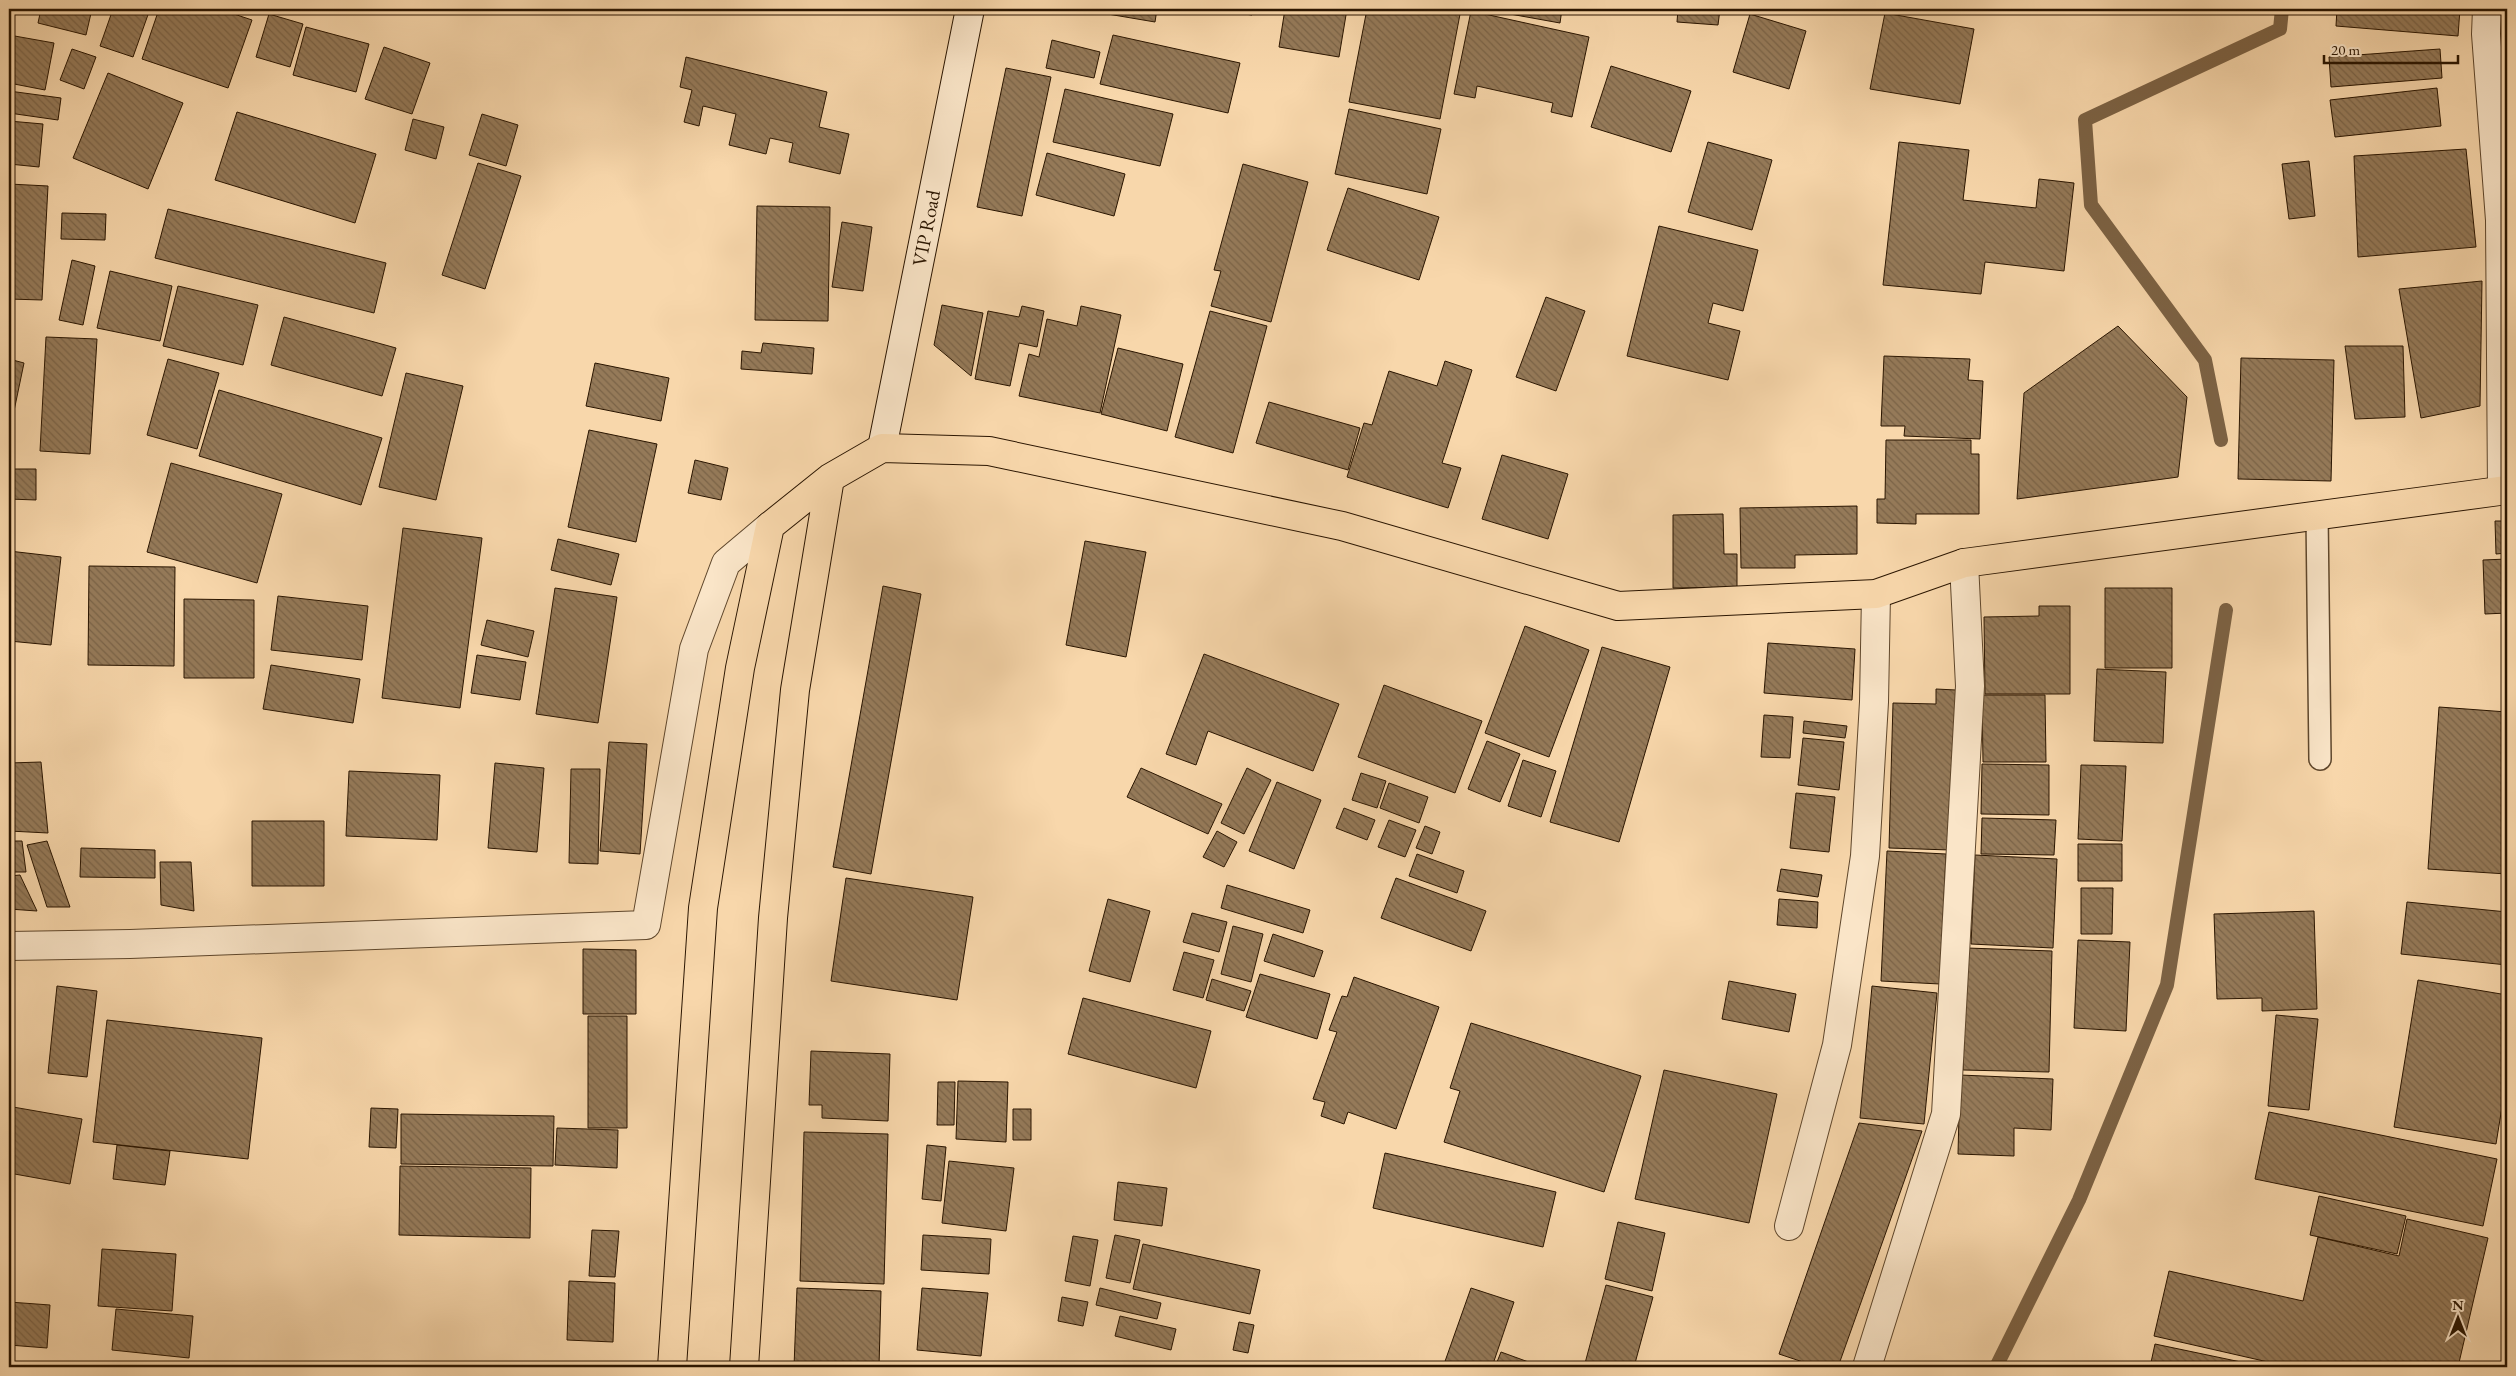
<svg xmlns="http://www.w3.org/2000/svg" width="2516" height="1376" font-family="'EB Garamond',serif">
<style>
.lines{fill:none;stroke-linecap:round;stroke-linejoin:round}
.stream{stroke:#7c6244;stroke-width:14}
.building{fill:url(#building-back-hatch);stroke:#2a1500}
.lane-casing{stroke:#5e462b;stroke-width:24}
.street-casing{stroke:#5e462b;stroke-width:30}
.secondary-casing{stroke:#2a1500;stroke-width:30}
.primary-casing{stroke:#2a1500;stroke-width:30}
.lane{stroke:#fae5c8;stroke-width:21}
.street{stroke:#fae5c8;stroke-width:28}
.secondary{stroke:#fae5c8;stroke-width:28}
.primary{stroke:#f8d7ab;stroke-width:28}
.labels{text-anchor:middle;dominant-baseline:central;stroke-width:4;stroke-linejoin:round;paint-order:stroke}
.street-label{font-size:20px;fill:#2a1500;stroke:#fae5c8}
</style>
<defs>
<pattern id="building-back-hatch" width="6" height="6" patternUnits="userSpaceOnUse" patternTransform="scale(1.25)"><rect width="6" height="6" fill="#957a59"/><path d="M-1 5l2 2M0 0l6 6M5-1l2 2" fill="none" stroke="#7a6347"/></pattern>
</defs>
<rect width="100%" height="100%" fill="#f8d7ab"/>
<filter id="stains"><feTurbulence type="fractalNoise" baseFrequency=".004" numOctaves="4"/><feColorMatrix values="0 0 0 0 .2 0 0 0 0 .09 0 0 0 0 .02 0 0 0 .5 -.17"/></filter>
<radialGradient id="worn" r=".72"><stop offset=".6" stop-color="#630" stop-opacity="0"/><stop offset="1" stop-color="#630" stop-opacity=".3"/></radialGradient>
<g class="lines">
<!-- stream -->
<path class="stream" d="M2221,440l-16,-80 -114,-155 -6,-85 195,-91 2,-20
M1996,1367l83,-167 88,-215 59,-375"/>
</g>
<!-- building -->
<path class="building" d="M41,9h51l-6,26 -48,-12z
M113,9h37l-17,48 -33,-11z
M159,9h60l33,11 -24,68 -86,-29z
M1091,9h66l-2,13 -65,-11z
M1206,9h46v6z
M1285,9h62l-8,48 -60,-10z
M1367,9h94l-21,110 -91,-17z
M1511,9h51l-2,14 -50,-9z
M1678,9h42l-2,16 -41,-3z
M2337,9h123l-2,27 -122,-10z
M1471,11l118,26 -17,80 -21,-5 2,-9 -76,-17 -2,12 -21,-4z
M1885,13l89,16 -14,75 -90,-15z
M269,14l34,10 -13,43 -34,-10z
M1750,14l56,17 -17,58 -56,-17z
M306,27l63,17 -13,48 -63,-17z
M9,35l45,8 -9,47 -36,-7z
M1113,35l127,28 -12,50 -128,-29z
M1052,40l48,12 -6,26 -48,-10z
M384,47l46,16 -18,51 -47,-15z
M72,49l24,8 -12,32 -24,-9z
M2440,49l2,29 -111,9 -2,-30z
M686,57l141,35 -8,35 30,7 -9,40 -51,-12 4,-19 -23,-5 -4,16 -37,-9 7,-31 -33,-8 -4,20 -15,-4 8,-32 -12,-3z
M1611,66l80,25 -20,61 -80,-25z
M1006,68l45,9 -29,139 -45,-9z
M108,73l75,30 -35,86 -75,-31z
M2437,88l4,38 -106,11 -5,-37z
M1065,89l108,25 -13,52 -107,-24z
M9,91l52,7 -3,22 -49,-7z
M1349,109l92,20 -14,65 -92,-20z
M237,112l139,42 -21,69 -140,-43z
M482,114l36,11 -12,41 -37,-11z
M413,119l31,8 -8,32 -31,-9z
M9,121l34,3 -4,43 -30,-3z
M1708,142l64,18 -20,70 -64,-18z
M1899,142l70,8 -6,50 73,8 3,-29 35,4 -10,88 -79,-9 -4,32 -98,-9z
M2466,149l10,98 -118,10 -4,-101z
M1047,153l78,21 -11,42 -78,-21z
M2309,161l6,55 -26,3 -7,-55z
M478,163l43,13 -36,113 -43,-14z
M1243,164l65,18 -37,140 -60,-16 10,-35 -7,-1z
M9,184l39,2 -6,114 -33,-1z
M1348,188l91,29 -20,63 -92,-30z
M757,206l73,1 -2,114 -73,-1z
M168,209l218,54 -12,50 -219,-55z
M62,213l44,1 -1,26 -44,-1z
M842,222l30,5 -9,64 -31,-4z
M1659,226l99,24 -15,61 -30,-8 -5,20 32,8 -12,49 -101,-24z
M72,260l23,6 -12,59 -24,-5z
M110,271l62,15 -12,55 -63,-13z
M2482,281l-2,125 -59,12 -22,-129z
M178,286l80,19 -15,60 -80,-19z
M1546,297l39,14 -29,80 -40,-14z
M942,305l41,8 -12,63 -37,-31z
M1022,306l22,5 -7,36 -18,-4 -9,43 -35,-7 13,-68 31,6z
M1081,306l40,9 -21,98 -81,-17 10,-42 10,3 8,-38 30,7z
M1210,311l57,15 -34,127 -58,-16z
M284,317l112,31 -14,48 -111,-31z
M2118,326l69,71 -9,80 -161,22 7,-106z
M46,337l51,2 -7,115 -50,-3z
M763,343l51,5 -2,26 -71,-5 1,-18 19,2z
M2345,346h58l2,71 -50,2z
M1118,348l65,16 -16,67 -66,-17z
M1884,356l86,3 -2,21 15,1 -3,58 -76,-3 1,-10h-24z
M2241,358l93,2 -3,121 -93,-2z
M9,359l15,4 -15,72z
M168,359l51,14 -22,76 -50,-14z
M1445,361l27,9 -30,93 19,5 -13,40 -101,-31 17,-54 8,2 17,-54 48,15z
M595,363l74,15 -8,43 -75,-15z
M406,373l57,13 -27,114 -57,-13z
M219,390l163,48 -21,67 -162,-49z
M1269,402l91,26 -12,42 -92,-27z
M589,430l68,14 -21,98 -68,-15z
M1886,440h85v14h8v60h-63v10l-39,-1v-24h8z
M9,446v23h27v31l-27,-1z
M1502,455l66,19 -20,65 -66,-20z
M695,460l33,8 -7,32 -33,-7z
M171,463l111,31 -25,89 -110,-31z
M1857,506v48l-62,1v13h-54l-1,-60z
M1723,514l1,40h13v33l-64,1v-73z
M2495,521h12v32l-11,1z
M403,528l79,10 -22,170 -78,-10z
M558,539l61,15 -8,31 -60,-15z
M1085,541l61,11 -20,105 -60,-12z
M9,551l52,6 -10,88 -42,-4z
M2507,559v54l-22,1 -2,-54z
M89,566l86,1 -1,99 -86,-1z
M883,586l38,8 -50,280 -38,-7z
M555,588l62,9 -19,126 -62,-9z
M2105,588h67v80h-67z
M278,596l90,10 -6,54 -91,-10z
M184,599l70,1v78h-70z
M2039,606h31v88h-85l-1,-77 55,-1z
M487,620l47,11 -6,26 -47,-12z
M1525,626l64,24 -40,107 -64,-24z
M1768,643l87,6 -3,51 -88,-7z
M1602,647l68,20 -51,175 -69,-20z
M1204,654l135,50 -26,67 -105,-40 -12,34 -30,-11z
M477,655l49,7 -6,38 -49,-7z
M271,665l89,14 -7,44 -90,-14z
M2097,669l69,3 -3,71 -69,-2z
M1384,685l98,36 -27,72 -97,-36z
M1936,689l20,1 -6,160 -61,-2 4,-145 43,1z
M1982,695h63l1,67h-63z
M2439,707l68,5v162l-79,-5z
M1764,715l29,2 -3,41 -29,-1z
M1804,721l43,5 -2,12 -42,-5z
M1803,738l41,4 -5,48 -41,-5z
M1487,741l33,13 -20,48 -32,-13z
M609,742l38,2 -7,110 -40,-3z
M1523,760l33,11 -15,46 -33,-11z
M41,762l7,71 -39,-2v-68z
M495,763l49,5 -7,84 -49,-4z
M1982,764l67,1v50l-68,-1z
M2081,765l45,1 -4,75 -44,-2z
M1141,768l81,36 -14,30 -81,-37z
M1247,768l24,12 -27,54 -23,-11z
M571,769h29l-2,95 -29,-1z
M349,771l91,4 -3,65 -91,-4z
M1361,773l25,8 -9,27 -25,-8z
M1277,782l44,18 -27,69 -45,-18z
M1389,783l39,14 -9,26 -39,-15z
M1796,793l39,4 -6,55 -39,-4z
M1344,808l31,12 -8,20 -31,-12z
M1982,818l74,2 -2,35 -73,-1z
M1389,820l27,10 -11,27 -27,-10z
M252,821h72v65h-72z
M1425,826l15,6 -8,22 -16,-6z
M1217,831l20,11 -13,25 -21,-10z
M9,841h13l4,31h-17z
M47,841l23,66h-23l-20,-62z
M2078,844h44v37h-44z
M81,848l74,2v28l-75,-1z
M1887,851l59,3 -6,130 -59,-3z
M1417,854l47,17 -7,22 -48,-17z
M1975,855l82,4 -4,89 -82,-4z
M160,862h31l3,49 -33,-6z
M1781,869l41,6 -4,22 -41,-6z
M20,875l17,36 -28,-2v-33z
M846,878l127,19 -16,103 -126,-19z
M1396,878l90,33 -15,40 -90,-33z
M1227,885l83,25 -7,23 -82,-25z
M2081,888h32l-1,46h-31z
M1108,899l42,12 -20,71 -41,-11z
M1779,899l39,3 -1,26 -40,-3z
M2407,902l100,10v53l-106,-11z
M2314,911l3,98 -55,2v-13l-45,1 -3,-85z
M1192,913l35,9 -8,30 -36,-10z
M1233,926l30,8 -12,48 -30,-8z
M1273,934l50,17 -9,26 -50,-16z
M2078,940l52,2 -4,89 -52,-3z
M1967,948l85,3 -3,121 -86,-2z
M583,949l53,1v64h-53z
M1184,952l30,8 -11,38 -30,-8z
M1260,974l70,20 -13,45 -71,-22z
M1354,977l85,30 -43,122 -48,-17 -4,12 -23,-8 4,-14 -12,-3 24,-67 -8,-2 13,-34 5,1z
M1212,979l39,12 -7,20 -38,-11z
M2418,980l89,15v81l-11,68 -102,-17z
M1729,981l67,13 -7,38 -67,-13z
M57,986l40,5 -10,86 -39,-4z
M1872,986l65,7 -13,131 -64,-6z
M1083,998l128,33 -15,57 -128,-34z
M2276,1015l42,4 -9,91 -41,-4z
M588,1016h39v112h-39z
M107,1020l155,18 -14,121 -155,-17z
M1471,1023l170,53 -37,116 -160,-50 16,-51 -10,-3z
M811,1051l79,3 -2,67 -66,-3v-13h-13z
M1664,1070l113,24 -28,129 -114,-24z
M1960,1075l93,4 -2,51 -37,-2v28l-56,-2z
M958,1081l50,1 -2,60 -50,-3z
M938,1082h17l-1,43h-17z
M13,1107l69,12 -12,65 -61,-11v-43z
M371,1108l27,1 -2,39 -27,-1z
M1013,1109h18v31h-18z
M2269,1112l228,47 -14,67 -228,-47z
M401,1114l153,2 -1,50 -152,-2z
M1859,1123l63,8 -84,236h-20l-39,-13z
M557,1128l61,2 -1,38 -62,-3z
M804,1132l84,2 -4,150 -84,-3z
M117,1145l53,6 -5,34 -52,-6z
M927,1145l19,2 -5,54 -19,-2z
M1385,1153l171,39 -13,55 -170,-39z
M949,1161l65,7 -8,63 -64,-8z
M400,1166l131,2 -1,70 -131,-3z
M1118,1182l49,6 -5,38 -48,-6z
M2319,1196l87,20 -9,38 -87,-19z
M2407,1219l81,19 -30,129h-168l-136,-31 15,-65 134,30 15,-64 81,19z
M1618,1222l47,11 -13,58 -47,-12z
M592,1230l27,1 -4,46 -26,-1z
M923,1235l68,4 -2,35 -68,-4z
M1115,1235l25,5 -10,43 -24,-5z
M1073,1236l25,4 -8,46 -25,-5z
M1143,1244l117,26 -10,44 -117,-25z
M102,1249l74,5 -4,57 -74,-5z
M569,1281l46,2 -2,59 -46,-2z
M1606,1285l47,12 -19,70h-50z
M797,1288l84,3 -2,76h-85z
M922,1288l66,5 -7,63 -64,-6z
M1100,1288l61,15 -4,16 -61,-14z
M1471,1288l43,14 -22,65h-49z
M1062,1297l26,5 -5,24 -25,-5z
M9,1302l41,3 -3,43 -38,-3z
M116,1309l77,7 -4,42 -77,-8z
M1120,1316l56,13 -5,21 -56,-14z
M1239,1322l15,3 -6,28 -15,-3z
M2155,1344l105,22 -110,1z
M1501,1352l33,12 -1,3h-38z"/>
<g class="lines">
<defs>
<path id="lane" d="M2317,514l3,245"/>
<path id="street" d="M2487,9l-1,25 14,186 2,271
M9,946l121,-2 516,-19 48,-276 32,-86 44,-37
M1789,1226l48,-181 28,-189 9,-154 2,-108
M1867,1367l79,-253 24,-428 -6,-123"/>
<path id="secondary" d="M882,448l88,-439"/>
<path id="primary" d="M672,1367l31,-459 37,-240 30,-142 60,-48 52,-30 107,3 353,75 276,80 258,-12 88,-31 543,-73
M744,1367l29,-449 22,-228 35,-212"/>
</defs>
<!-- lane casing -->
<use href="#lane" class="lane-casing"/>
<!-- street casing -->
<use href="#street" class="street-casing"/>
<!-- secondary casing -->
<use href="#secondary" class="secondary-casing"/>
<!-- primary casing -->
<use href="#primary" class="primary-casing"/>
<!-- lane -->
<use href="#lane" class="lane"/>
<!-- street -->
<use href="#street" class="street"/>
<!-- secondary -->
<use href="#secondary" class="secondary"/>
<!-- primary -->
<use href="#primary" class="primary"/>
</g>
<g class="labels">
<!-- street labels -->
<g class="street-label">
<text transform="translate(926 228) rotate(-79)">VIP Road</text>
</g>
</g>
<!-- margin -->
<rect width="2516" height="1376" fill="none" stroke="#f8d7ab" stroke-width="30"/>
<rect x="10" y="10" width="2496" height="1356" fill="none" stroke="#2a1500" stroke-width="2.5"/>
<rect x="15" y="15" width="2486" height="1346" fill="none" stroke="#2a1500"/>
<!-- north arrow -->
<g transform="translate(2458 1318)" stroke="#fae5c8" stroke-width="4" paint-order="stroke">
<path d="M0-4L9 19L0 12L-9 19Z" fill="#2a1500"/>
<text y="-8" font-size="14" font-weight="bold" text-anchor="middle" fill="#2a1500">N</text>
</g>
<!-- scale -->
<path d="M2324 55v8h134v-8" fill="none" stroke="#2a1500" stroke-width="2.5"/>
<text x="2331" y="55" font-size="15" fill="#2a1500" stroke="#fae5c8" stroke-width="4" paint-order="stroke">20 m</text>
<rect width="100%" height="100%" filter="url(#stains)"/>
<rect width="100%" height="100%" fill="url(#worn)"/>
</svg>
